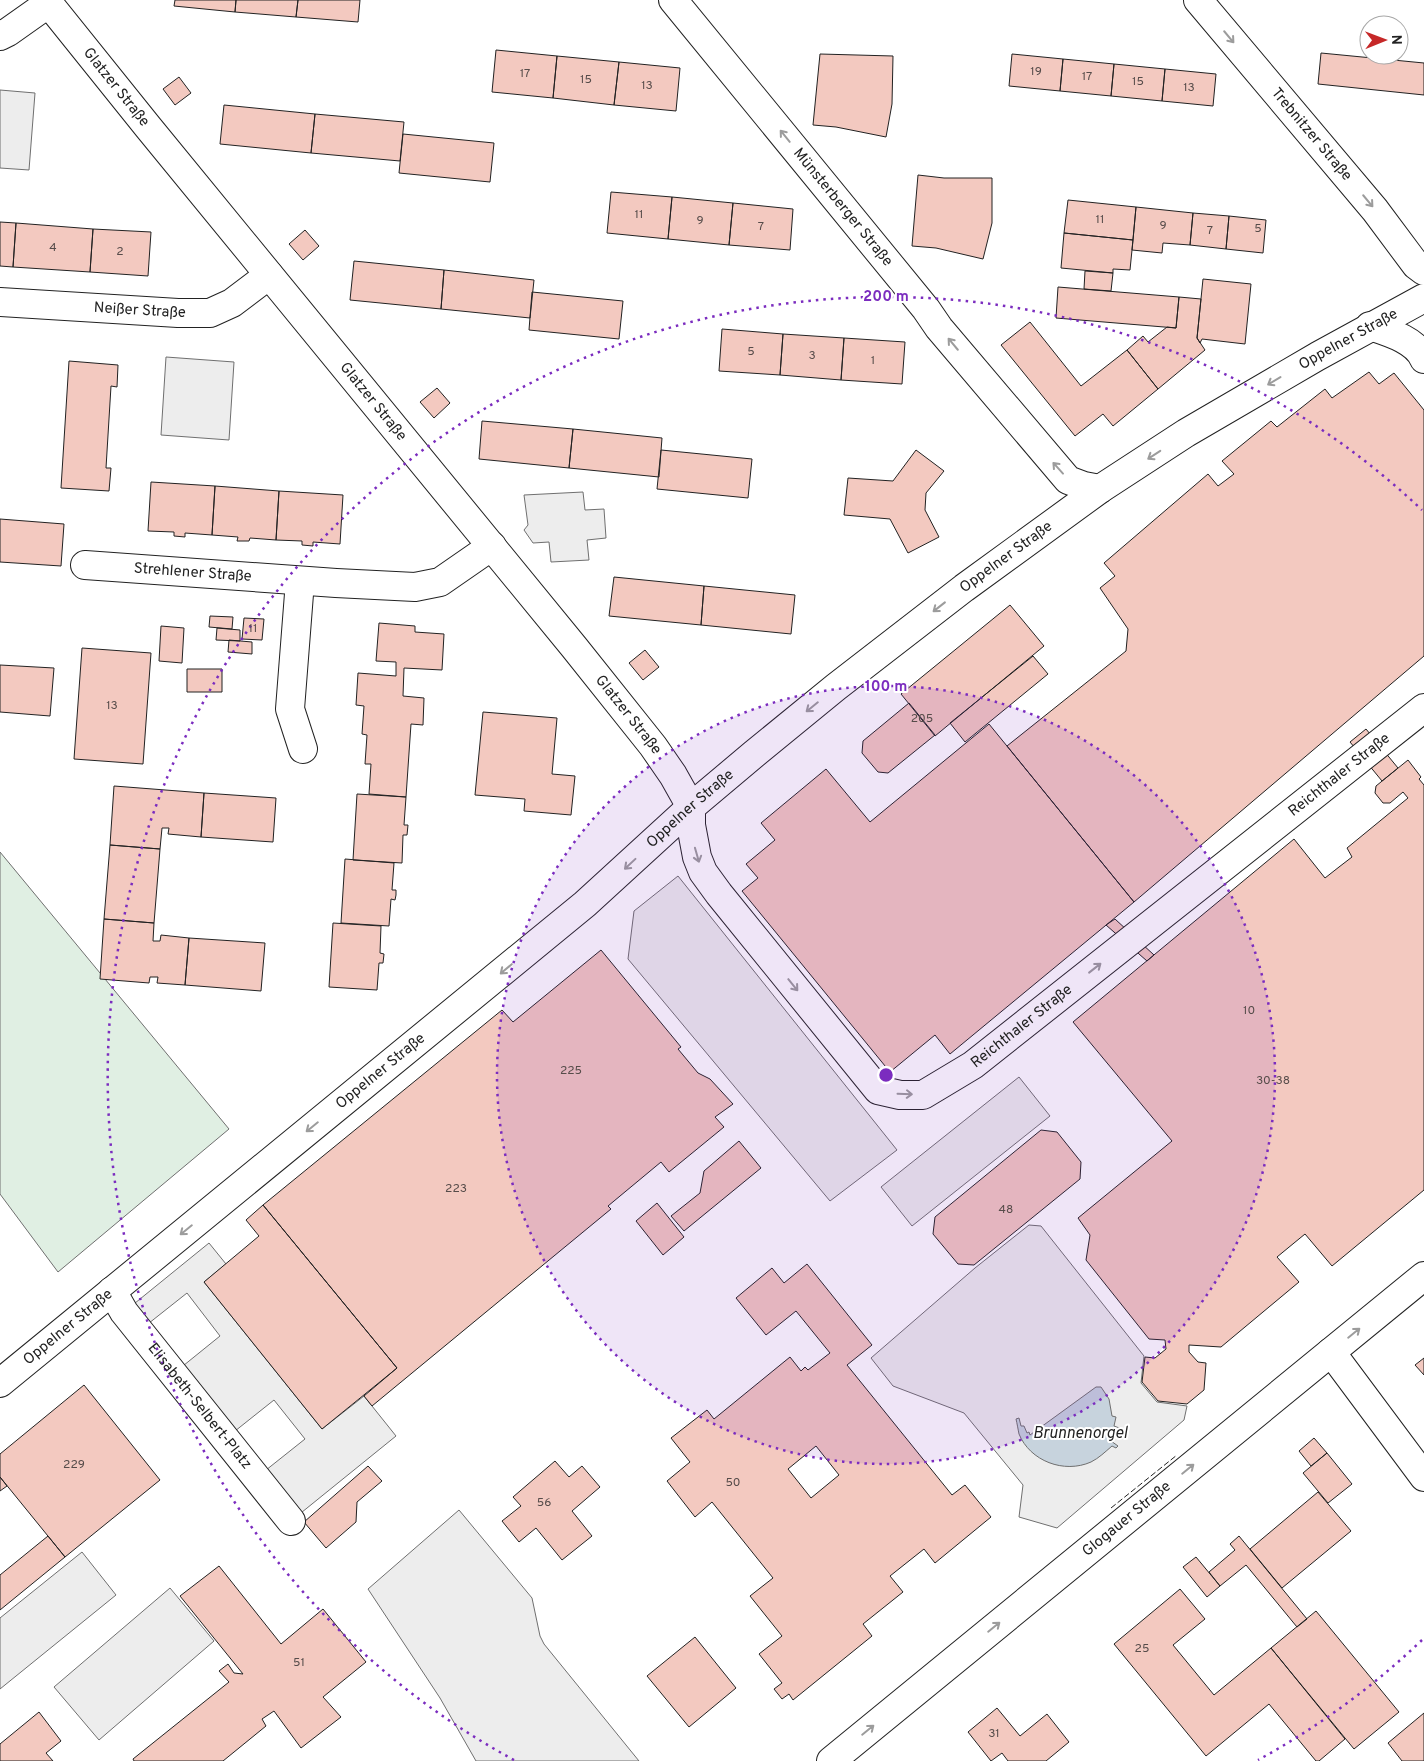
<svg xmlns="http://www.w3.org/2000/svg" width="1424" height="1761" font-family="Overpass,sans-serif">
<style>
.green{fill:#e0efe3;stroke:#6f6f6f}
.parking{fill:#ededed;stroke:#6f6f6f}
.water{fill:#c7d3dd;stroke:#6f6f6f}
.building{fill:#f3c9c0;stroke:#222;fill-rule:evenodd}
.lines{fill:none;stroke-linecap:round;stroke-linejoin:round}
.minor-casing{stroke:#222;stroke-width:30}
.minor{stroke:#fff;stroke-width:28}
.fence{stroke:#222;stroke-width:1;stroke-dasharray:6 2.5;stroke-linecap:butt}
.oneway{stroke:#9c9c9c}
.ring{fill:none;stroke:#7b2cbf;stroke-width:2.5;stroke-dasharray:2.5 5}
.labels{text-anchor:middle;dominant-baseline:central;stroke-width:4;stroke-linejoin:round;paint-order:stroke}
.number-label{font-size:12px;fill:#564c4a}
.street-label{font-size:15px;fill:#222;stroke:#fff}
.water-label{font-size:16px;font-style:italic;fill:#222;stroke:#fff}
.centre{fill:#7b2cbf;stroke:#fff;stroke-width:2.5}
.ring-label{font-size:15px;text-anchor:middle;font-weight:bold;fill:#7b2cbf;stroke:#fff;stroke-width:4;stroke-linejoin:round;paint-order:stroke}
</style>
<rect width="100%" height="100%" fill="#fff"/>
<!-- green -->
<path class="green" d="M0,852l229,277 -171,143 -58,-78z"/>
<!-- parking -->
<path class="parking" d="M0,90l35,3 -6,77 -29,-2z
M166,357l68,5 -5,78 -68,-5z
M583,492l2,18 19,-1 2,29 -19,2 2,20 -38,2 -2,-20 -16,1 -9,-13 4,-5 -4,-30z
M678,876l219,274 -67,51 -202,-242 6,-48z
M1019,1077l31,39 -138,110 -31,-39z
M1029,1225l12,1 103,130 -3,27 16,19 30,4 -3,14 -127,108 -38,-11 4,-32 -59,-72 -71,-27 -22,-28 104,-90z
M209,1243l17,21 -22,18 118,147 42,-33 32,40 -105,85 -35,-43 49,-39 -31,-39 -49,39 -52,-65 47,-38 -33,-43 -48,38 -15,-19z
M459,1510l73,88 8,38 4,8 95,117h-163l-36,-63 -72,-109z
M82,1552l34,43 -116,94v-71z
M170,1588l44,53 -115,99 -45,-53z"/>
<!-- water -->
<path class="water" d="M1096,1387h5l8,12 3,17 4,1 -2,9 8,3v3l-5,-2 -6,11 7,5 -2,2 -4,-2c-7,6 -13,12 -21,16 -27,12 -61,-1 -72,-28 -1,-5 -2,-11 -3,-15l3,-1 2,8h3l3,7 2,-1 1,3z"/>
<!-- building -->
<path class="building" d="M175,0h61l-1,12 -61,-6z
M236,0h62l-2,17 -61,-5z
M298,0h62l-2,22 -62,-5z
M496,50l61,6 -4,42 -61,-6z
M1321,53l103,10v32l-106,-11z
M820,54l73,2 -1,48 -6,33 -50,-10 -23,-2z
M1012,54l51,5 -3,32 -51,-5z
M557,56l62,6 -5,43 -61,-7z
M1063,59l51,5 -3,32 -51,-5z
M619,62l61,6 -4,43 -62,-6z
M1114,64l51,5 -3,32 -51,-5z
M1165,69l51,5 -3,32 -51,-5z
M179,77l12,16 -16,12 -12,-16z
M224,105l91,9 -4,39 -91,-9z
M315,114l89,8 -4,39 -89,-8z
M403,134l91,9 -4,39 -91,-9z
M918,175l26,3h48v45l-9,36 -47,-11 -24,-2z
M611,192l61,5 -4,42 -61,-6z
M672,197l61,6 -4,42 -61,-6z
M1068,200l68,7 -3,33 -69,-7z
M733,203l60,6 -3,41 -61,-5z
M1136,207l57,6 -3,32 -27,-2 -1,10 -30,-3z
M1193,213l36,3 -3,33 -36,-4z
M1229,216l37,4 -3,33 -37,-4z
M0,222l16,1 -3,44 -13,-1z
M16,223l77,6 -3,43 -77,-5z
M93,229l58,3 -3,44 -58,-4z
M305,230l14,16 -16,14 -14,-16z
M1064,233l69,7 -3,30 -17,-1v4l-52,-5z
M354,261l90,9 -3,39 -91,-9z
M444,270l90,10 -4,38 -89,-9z
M1085,271l28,2 -2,18 -27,-2z
M1203,279l48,5 -6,60 -43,-5 -2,4 -3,-5z
M1058,287l121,10 -3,31 -120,-10z
M532,292l91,9 -4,38 -90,-9z
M1179,297l22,2 -4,39 8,12 -47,39 -31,-39 16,-14 5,6 19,-15 9,1z
M1030,322l51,64 46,-36 31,39 -45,37 -10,-12 -28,22 -74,-91z
M722,329l61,5 -3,41 -61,-4z
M783,334l61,4 -3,42 -61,-5z
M844,338l61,4 -3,42 -61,-4z
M69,361l49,4 -1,22 -6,-1 -5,82h5l-2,23 -48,-3z
M1369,372l10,12 15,-11 30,37v246l-290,246 -127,-156 119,-95 2,-22 -28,-41 15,-12 -11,-13 104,-89 10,12 16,-12 -12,-13 49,-40 6,6 48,-38 7,9z
M437,388l13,15 -16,15 -14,-16z
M482,421l91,8 -4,39 -90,-9z
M573,429l89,9 -3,39 -90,-9z
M661,450l91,9 -4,39 -91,-9z
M916,450l28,21 -18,22 -1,17 14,27 -31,16 -18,-34 -46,-4 4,-37 45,3z
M151,482l64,4 -3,49 -27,-2v4l-11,-1v-4l-26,-1z
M215,486l64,5 -3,49 -26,-2 -1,3h-12l1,-4 -26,-2z
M279,491l64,4 -3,49 -27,-2v4l-11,-1v-4l-26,-1z
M0,519l64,5 -3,42 -61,-4z
M614,577l90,9 -3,39 -92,-9z
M704,586l91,9 -4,39 -90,-9z
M1010,605l34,41 -109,90 -34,-42z
M210,616l23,1 -1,12 -23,-2z
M244,618l20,1 -2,21 -20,-1z
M379,623l36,3v6l29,2 -2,36 -38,-2 -1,28 21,2 -1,27 -12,-1 -5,73 -37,-3 2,-30h-6l2,-29 -5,-1 2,-28 -8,-1 2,-32 38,3v-14l-20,-1z
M161,626l23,2 -2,35 -23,-2z
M217,628l23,2v11l-24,-1z
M229,640l23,2v12l-24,-2z
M82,648l69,5 -8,111 -69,-5z
M645,650l14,17 -16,13 -14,-17z
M1033,656l15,18 -83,68 -15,-19z
M0,665l54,3 -4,48 -50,-4z
M187,669h35v23h-35z
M909,703l26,32 -47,38 -10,-1 -16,-19 1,-12z
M483,712l74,6 -5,56 23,2 -4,39 -47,-4 1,-12 -50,-4z
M989,724l145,178 -184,152 -15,-19 -45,37 -148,-181 16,-13 -12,-14 29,-24 -14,-17 65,-54 44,53z
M1366,729l32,39 -16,13 -32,-39z
M1408,760l13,17 -2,2 5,6v405l-92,76 -27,-32 -28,23 22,25 -78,65 -32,-2v7l9,10 8,1 -2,27 -17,14 -29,-3 -16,-19 3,-25 10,1 11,-9 -1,-9 -16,-1 -63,-79 4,-25 -12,-17 94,-77 -99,-119 221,-183 31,39 14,-11 13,-10 -5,-9 61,-50 -5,-6 -13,11h-7l-8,-10 1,-7z
M114,786l90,7 -3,44 -33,-3 1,-6h-7l-2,21 -50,-4z
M204,793l72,5 -3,44 -72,-5z
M357,794l49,3 -2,28h4l-1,10h-4l-1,28 -49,-3z
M110,845l50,4 -6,74 -50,-4z
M345,859l49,4 -2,27h4v5l-1,5 -4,-1 -2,27 -48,-3z
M104,919l50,4 -1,18h7l1,-6 28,3 -4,47 -28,-2 1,-6h-8l-1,6 -49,-4z
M1115,919l39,36 -7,6 -41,-36z
M333,923l48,3 -1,27 4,1 -1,9h-4l-2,27 -48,-3z
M189,938l76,5 -4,48 -76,-6z
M601,950l80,97 -3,2 20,24 12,6 23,25 -18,13 9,10 -55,45 -8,-10 -53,44 3,3 -239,197 -8,-10 33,-28 -134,-163 239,-195 11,12z
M1041,1130l16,2 24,30 -1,17 -106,86 -16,-1 -25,-30 2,-17z
M739,1141l22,27 -77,63 -13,-15 29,-23 4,-22z
M657,1203l27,34 -21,18 -27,-34z
M263,1205l134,163 -75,61 -118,-147 55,-46 -13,-16z
M807,1264l65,81 -25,20 105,130 13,-10 26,32 -56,46 -11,-14 -34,27 13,16 -40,32 9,12 -79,64 -4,-6 -7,5 -8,-10 8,-6 -23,-29 23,-18 -32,-40 23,-18 -61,-76 -17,15 -28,-36 23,-19 -19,-24 36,-28 7,9 76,-62 11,14 4,-4 3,3 22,-17 -34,-42 -30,24 -30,-37 36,-30 12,15zM816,1446l23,29 -28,23 -23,-29z
M1424,1358v17l-9,-10z
M84,1385l76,95 -95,77 -65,-80v-23z
M1314,1438l13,15 -16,13 -12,-15z
M1327,1453l25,31 -24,19 -25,-30z
M555,1461l14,16 13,-11 18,21 -28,24 20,25 -30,24 -26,-32 -17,14 -17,-21 19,-15 -8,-9z
M368,1466l14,15 -25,21 -1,20 -30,26 -22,-26z
M0,1477l7,9 -7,5z
M1318,1492l33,39 -69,57 -32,-39z
M48,1536l17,21 -65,53v-35z
M1239,1536l68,83 -10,8 -51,-62 -26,21 -11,-14 26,-22 -5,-6z
M1196,1557l24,29 -13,11 -24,-30z
M219,1566l62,78 42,-35 43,53 -43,35 18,20 -40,31 -27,-37 -12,8 4,7 -43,35h-89l-1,-2 96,-77 -10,-11 9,-7 6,9 9,1 -63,-78z
M1180,1589l25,30 -32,26 41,50 57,-47 74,91 -26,22h-3l-47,-57 -63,52 -92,-112z
M1316,1611l83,101 -45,37 -83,-101z
M695,1637l41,51 -47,39 -42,-51z
M997,1708l23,28 27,-22 22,28 -23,19h-38l-6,-8 -11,8 -23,-29z
M39,1712l22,29 -15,12 7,8h-53v-17z
M1424,1713v48h-22l-14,-18z"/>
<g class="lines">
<defs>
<g id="minor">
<path id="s1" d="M46,0l102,127 426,520 79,99 20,29 18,32v18l6,32 6,15 16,22 159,196 22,5h23l50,-30 451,-357"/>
<path id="s2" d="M673,0l253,309 13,19 129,152 16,6 16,3"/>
<path id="s3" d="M1198,0l177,210 41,55 8,6"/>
<path d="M0,36l8,-4 41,-29"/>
<path id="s4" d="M0,302l178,11h32l22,-10 37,-28"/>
<path d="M1370,326c18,6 46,14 54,33"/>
<path id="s5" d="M85,565l251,18 79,4 25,-5 52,-36"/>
<path d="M300,581l-10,128 13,40"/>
<path id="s6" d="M112,1291l12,21 167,209"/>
<path d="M1331,1352l93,125"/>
<path id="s7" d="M0,1383l585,-479 106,-97 63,-53 82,-67 128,-99 136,-99 86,-56 132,-77 106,-58"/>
<path id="s8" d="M831,1761l593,-485"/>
</g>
</defs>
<!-- minor casing -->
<use href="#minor" class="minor-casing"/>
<!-- minor -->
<use href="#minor" class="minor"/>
<!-- fence -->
<path class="fence" d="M1111,1508l66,-53"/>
</g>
<!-- one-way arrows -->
<defs><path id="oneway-shaft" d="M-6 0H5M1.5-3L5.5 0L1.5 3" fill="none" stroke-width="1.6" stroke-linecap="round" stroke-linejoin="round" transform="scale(1.25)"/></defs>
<g class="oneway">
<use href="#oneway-shaft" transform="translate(1229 37) rotate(50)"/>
<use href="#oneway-shaft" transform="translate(785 136) rotate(-129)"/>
<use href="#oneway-shaft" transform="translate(1368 201) rotate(50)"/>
<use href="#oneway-shaft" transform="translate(953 344) rotate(-130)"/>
<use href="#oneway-shaft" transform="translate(1274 381) rotate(149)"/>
<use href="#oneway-shaft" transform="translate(1154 455) rotate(147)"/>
<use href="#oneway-shaft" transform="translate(1058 468) rotate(-132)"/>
<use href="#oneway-shaft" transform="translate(939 607) rotate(142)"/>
<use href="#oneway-shaft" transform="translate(812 707) rotate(141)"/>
<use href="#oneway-shaft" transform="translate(697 855) rotate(74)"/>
<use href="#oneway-shaft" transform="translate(630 864) rotate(137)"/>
<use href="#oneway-shaft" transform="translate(1095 968) rotate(-38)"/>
<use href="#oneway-shaft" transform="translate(506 969) rotate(140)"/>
<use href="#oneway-shaft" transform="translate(793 985) rotate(51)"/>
<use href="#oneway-shaft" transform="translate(905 1094) rotate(2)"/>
<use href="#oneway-shaft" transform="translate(312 1127) rotate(141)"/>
<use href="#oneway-shaft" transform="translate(186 1230) rotate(141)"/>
<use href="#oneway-shaft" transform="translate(1354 1333) rotate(-39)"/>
<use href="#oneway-shaft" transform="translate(1188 1469) rotate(-39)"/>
<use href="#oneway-shaft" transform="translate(994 1627) rotate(-39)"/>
<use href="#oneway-shaft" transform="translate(868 1730) rotate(-39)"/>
</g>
<!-- distance rings -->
<circle cx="886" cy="1075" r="389" fill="#7b2cbf" fill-opacity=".12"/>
<g class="ring">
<circle cx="886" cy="1075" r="389"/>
<path d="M1422 1640A779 779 0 0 1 1258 1760M514 1760A779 779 0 1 1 1422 510"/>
</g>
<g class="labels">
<!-- number labels -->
<g class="number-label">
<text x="1036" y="72">19</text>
<text x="525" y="74">17</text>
<text x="1087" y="77">17</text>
<text x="586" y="80">15</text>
<text x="1138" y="82">15</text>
<text x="647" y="86">13</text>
<text x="1189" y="88">13</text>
<text x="639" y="215">11</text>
<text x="1100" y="220">11</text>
<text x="700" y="221">9</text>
<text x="1163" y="226">9</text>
<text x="761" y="227">7</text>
<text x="1258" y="229">5</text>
<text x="1210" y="231">7</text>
<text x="53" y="248">4</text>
<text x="120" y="252">2</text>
<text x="751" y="352">5</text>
<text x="812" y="356">3</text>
<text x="873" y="361">1</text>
<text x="253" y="629">11</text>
<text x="112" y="706">13</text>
<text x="922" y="719">205</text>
<text x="1249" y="1011">10</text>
<text x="571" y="1071">225</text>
<text x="1273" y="1081">30-38</text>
<text x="456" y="1189">223</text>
<text x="1006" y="1210">48</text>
<text x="74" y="1465">229</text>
<text x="733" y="1483">50</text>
<text x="544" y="1503">56</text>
<text x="1142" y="1649">25</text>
<text x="299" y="1663">51</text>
<text x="994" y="1734">31</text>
</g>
<!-- street labels -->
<g class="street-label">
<text stroke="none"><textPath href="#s1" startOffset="112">Glatzer Straße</textPath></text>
<text stroke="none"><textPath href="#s3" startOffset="176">Trebnitzer Straße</textPath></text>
<text stroke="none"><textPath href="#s2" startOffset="268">Münsterberger Straße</textPath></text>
<text stroke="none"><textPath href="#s4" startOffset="140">Neißer Straße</textPath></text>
<text stroke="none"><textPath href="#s7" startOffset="1708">Oppelner Straße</textPath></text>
<text stroke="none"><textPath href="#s1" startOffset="518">Glatzer Straße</textPath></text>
<text stroke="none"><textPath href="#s7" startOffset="1302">Oppelner Straße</textPath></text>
<text stroke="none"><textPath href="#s5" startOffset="108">Strehlener Straße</textPath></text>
<text stroke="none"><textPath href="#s1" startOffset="922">Glatzer Straße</textPath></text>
<text stroke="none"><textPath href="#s1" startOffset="1951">Reichthaler Straße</textPath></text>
<text stroke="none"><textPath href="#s7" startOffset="898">Oppelner Straße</textPath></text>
<text stroke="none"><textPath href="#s1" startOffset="1546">Reichthaler Straße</textPath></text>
<text stroke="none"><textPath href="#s7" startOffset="492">Oppelner Straße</textPath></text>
<text stroke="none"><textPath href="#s7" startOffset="88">Oppelner Straße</textPath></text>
<text stroke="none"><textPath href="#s6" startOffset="145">Elisabeth-Selbert-Platz</textPath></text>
<text stroke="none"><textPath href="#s8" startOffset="382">Glogauer Straße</textPath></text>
</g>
<!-- water labels -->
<g class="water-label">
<text x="1080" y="1434">Brunnenorgel</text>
</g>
</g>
<circle cx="886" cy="1075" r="8" class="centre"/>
<g class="ring-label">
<text x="886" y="301">200 m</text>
<text x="886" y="691">100 m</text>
</g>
<!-- north arrow -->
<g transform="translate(1384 40) rotate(89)"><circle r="24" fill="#ffffff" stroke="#a7a7a7"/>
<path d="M0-4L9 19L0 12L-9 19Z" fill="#c62828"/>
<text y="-8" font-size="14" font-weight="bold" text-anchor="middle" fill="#222222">N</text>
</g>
</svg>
